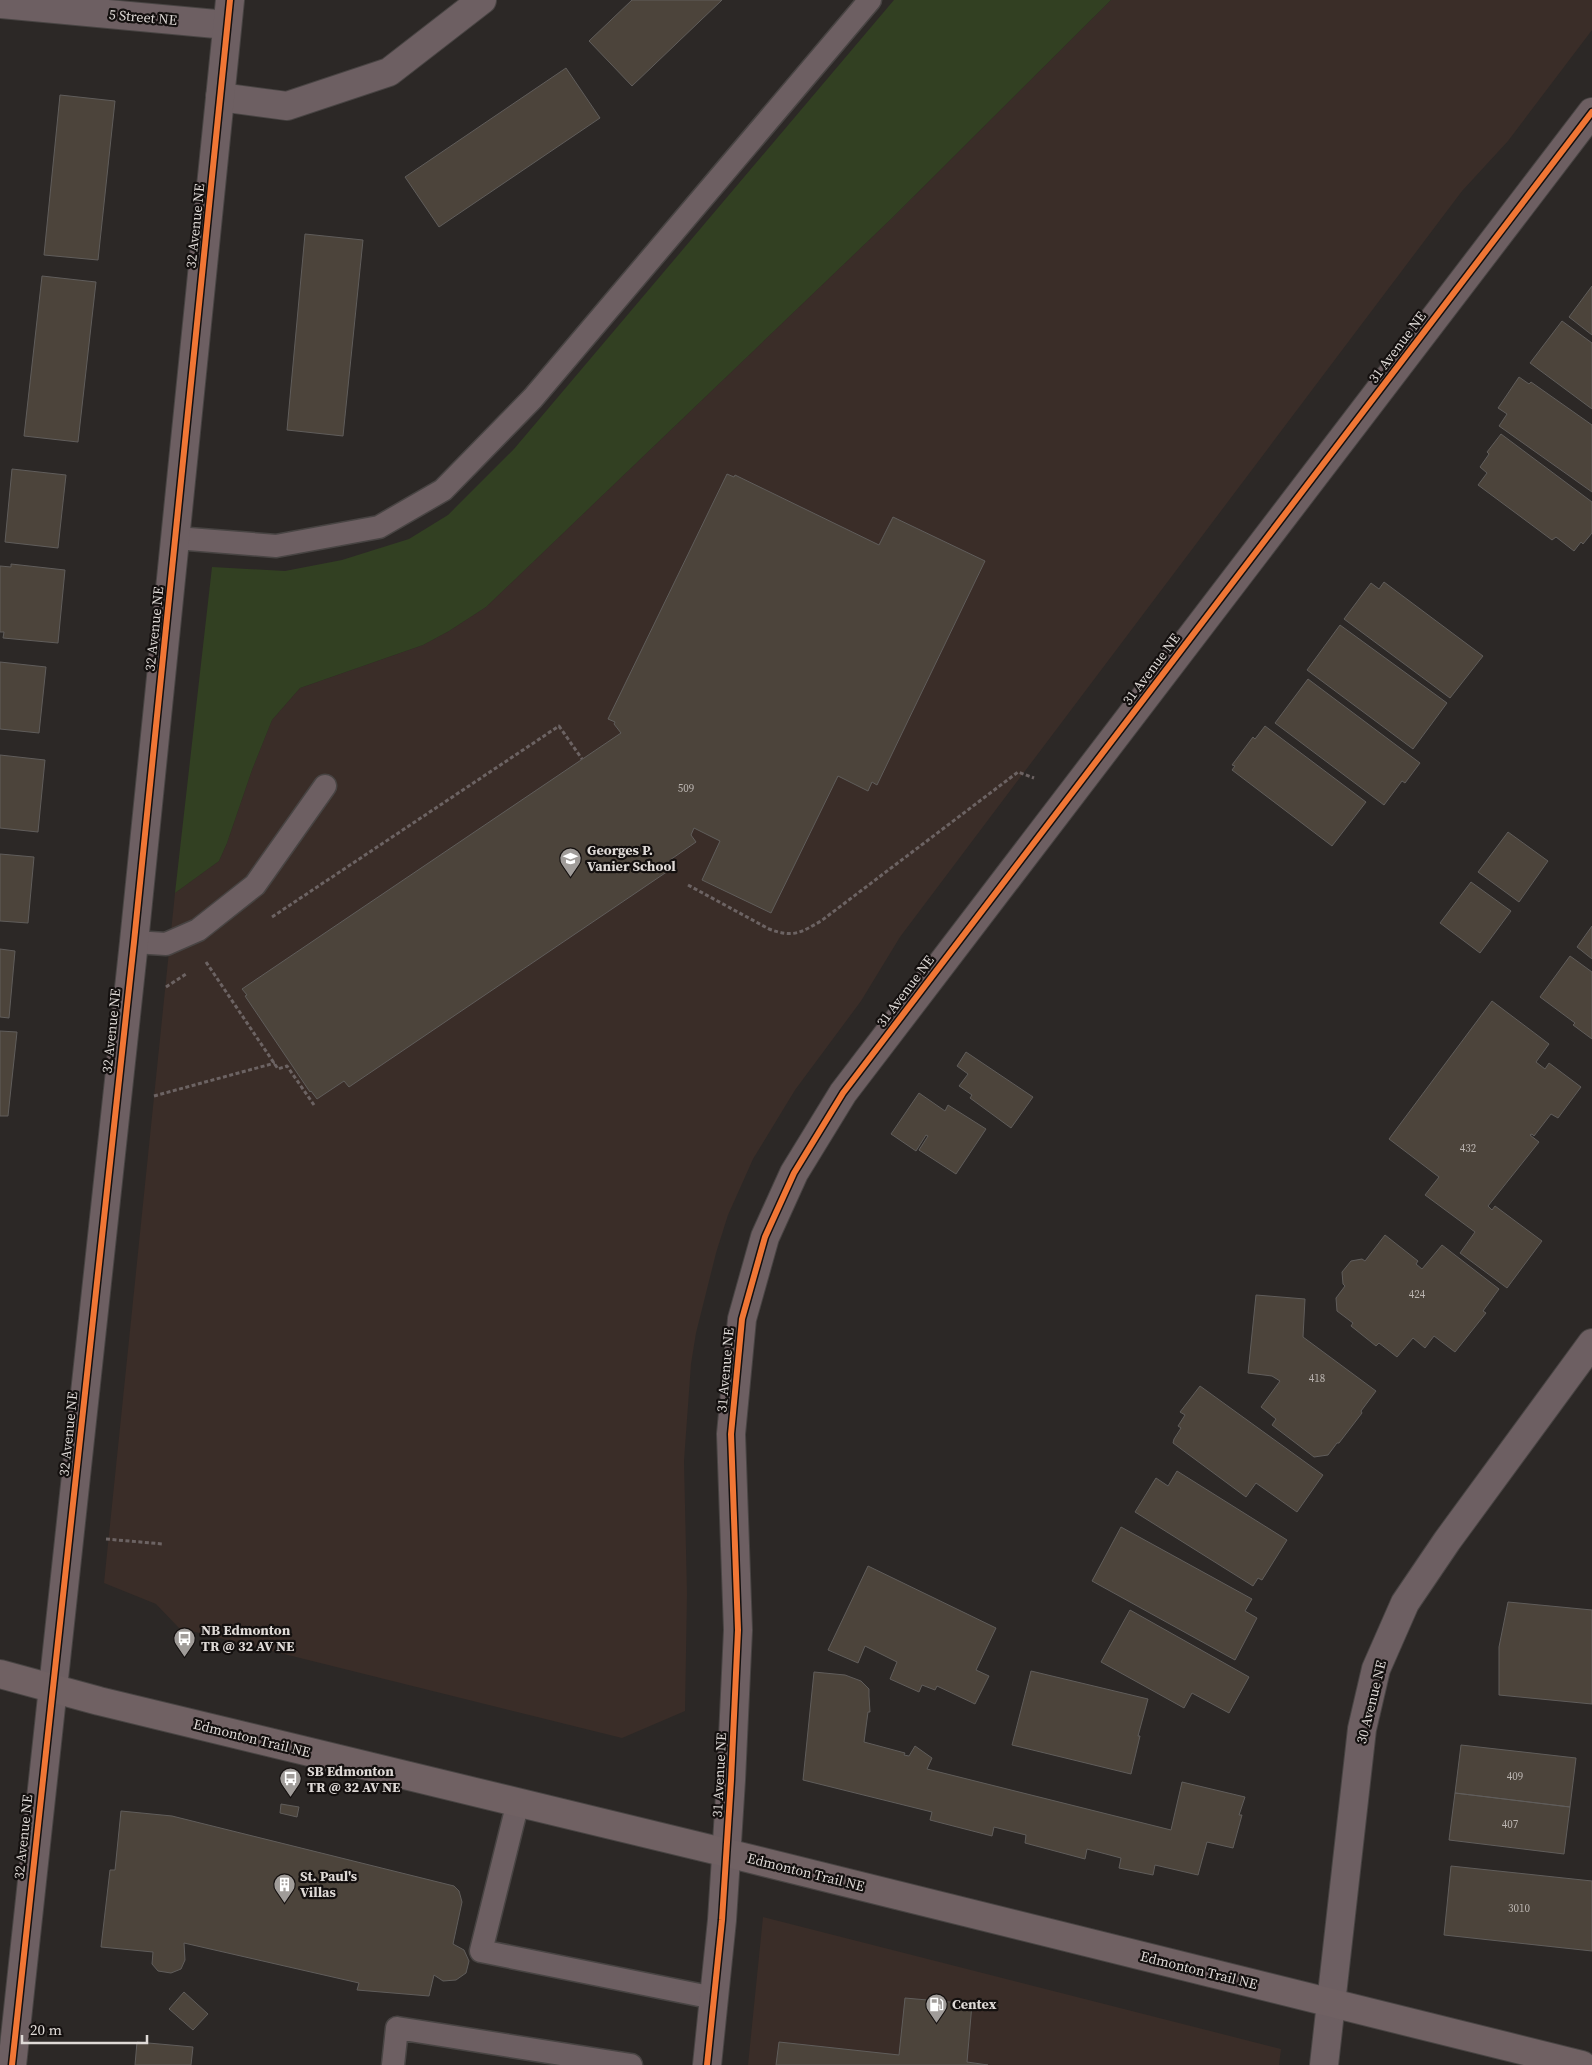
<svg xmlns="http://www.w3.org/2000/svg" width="1592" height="2065" font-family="'Source Serif 4',serif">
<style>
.built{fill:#3a2d28}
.green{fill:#324022}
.building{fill:#4c443b;stroke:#605d5b}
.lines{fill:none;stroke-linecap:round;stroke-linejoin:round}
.service-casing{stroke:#484443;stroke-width:25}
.minor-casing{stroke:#484443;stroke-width:30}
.tertiary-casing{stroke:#484443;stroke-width:30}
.secondary-casing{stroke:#484443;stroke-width:30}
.path{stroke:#6c6363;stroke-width:3;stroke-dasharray:4 2.5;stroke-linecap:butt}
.service{stroke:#6d5f62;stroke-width:22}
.minor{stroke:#6d5f62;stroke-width:28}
.tertiary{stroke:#6d5f62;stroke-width:28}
.secondary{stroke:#706163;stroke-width:28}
.cycleway-casing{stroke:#14100f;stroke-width:9}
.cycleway{stroke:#f07635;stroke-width:6}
.labels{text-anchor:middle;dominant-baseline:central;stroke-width:4.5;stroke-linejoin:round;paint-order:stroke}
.number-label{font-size:11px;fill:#bab4b0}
.street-label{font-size:14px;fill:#dfdad7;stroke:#14100f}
.poi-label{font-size:14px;font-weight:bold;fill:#dfdad7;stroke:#14100f;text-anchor:start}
</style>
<rect width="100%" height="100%" fill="#2c2826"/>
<!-- built -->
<path class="built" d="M1111,0h481v30l-84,111 -46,50 -562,746 -39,64 -66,89 -42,69 -25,56 -12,38 -20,80 -5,31 -7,97 3,133 -2,117 -63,27 -443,-110 -23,-24 -52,-21 71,-690 44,-32 8,-18 25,-73 20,-50 28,-32 123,-43 26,-14 37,-24 404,-387z
M763,1917l518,132 -2,16h-531z"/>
<!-- green -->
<path class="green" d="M894,0h217l-221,220 -404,387 -37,24 -26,14 -123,43 -28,32 -20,50 -25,73 -8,18 -44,32 37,-326 73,4 57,-11 67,-21 39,-24 66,-66z"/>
<!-- building -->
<path class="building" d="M632,0h90l-90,86 -43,-45z
M566,68l34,50 -161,109 -34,-50z
M60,95l55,6 -17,159 -54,-5z
M305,234l58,6 -20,196 -56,-6z
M42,276l54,6 -18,160 -54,-6z
M1592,286v49l-23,-18z
M1562,321l30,22v66l-62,-46z
M1519,377l10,7 2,-2 61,43v67l-93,-66 8,-12 -9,-6z
M1501,434l91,68v31l-9,11 -2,-2 -7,9 -18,-14 -4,3 -74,-55 9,-12 -7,-6 9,-13 -2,-2z
M12,469l54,6 -8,73 -53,-6z
M727,474l7,3 1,-2 144,70 14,-28 92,44 -108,224 -5,-3 -4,9 -30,-15 -67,137 -69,-33 18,-39 -26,-13 -3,7 5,7 -26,18 4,7 -325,220 -5,-6 -27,18 -6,-8 -1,1 -65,-96 2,-1 -5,-6 379,-256 -7,-9 1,-2 -7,-3z
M11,564l54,6 -7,73 -55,-5 1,-6h-4v-66l11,1z
M1384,582l99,74 -33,42 -106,-79 27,-36 8,6z
M1340,625l107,78 -34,46 -106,-79z
M0,662l46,5 -7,66 -39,-4z
M1308,679l112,84 -15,20 -3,-2 -18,24 -109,-82z
M1265,726l101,76 -34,44 -100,-76 3,-4 -3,-1 21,-28 2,2z
M0,755l45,5 -7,72 -38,-4z
M1508,832l40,29 -29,41 -41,-30z
M0,854l34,3 -6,66 -28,-2z
M1471,882l40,29 -31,42 -40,-30z
M1592,926v33l-15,-12z
M0,949l15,2 -6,67 -9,-1z
M1570,956l22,16v67l-19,-14 2,-2 -35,-26z
M1492,1001l57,43 -13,18 9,7 4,-6 32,24 -23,31 -7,-4 -17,22 -2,-2 -2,1 9,7 -51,64 4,4 3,-4 47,35 -35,47 -47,-35 15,-21 -50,-37 14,-18 -50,-38z
M0,1031l17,1 -9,84h-8z
M966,1052l67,45 -22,31 -41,-30 2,-3 -13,-9 9,-12 -11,-8z
M919,1093l26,18 3,-6 38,24 -30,45 -37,-24 9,-14 -2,-1 -10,16 -25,-17z
M1385,1235l33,26 -2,3 6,5 20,-24 57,44 -16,22 3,2 -31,39 -21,-16 -9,12 -12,-10 -16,19 -18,-14 -3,3 -25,-20 2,-3 -16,-12 -1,-13 9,-12 -2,-2 -1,-12 9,-11 11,-2 3,2z
M1256,1295l49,4 -2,38 73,54 -15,20 1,2 -23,30h-2l-9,12 -14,2 -42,-32 4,-6 -15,-12 19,-26 -8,-5 -24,-3z
M1200,1386l123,89 -26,37 -41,-29 -10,14 -73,-54 1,-4 7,-11 -3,-2 7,-11 -5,-3z
M1177,1471l110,69 -25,40 -4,-2 -5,8 -118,-74 21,-34 12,8z
M1121,1527l131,72 -7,12 12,7 -22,42 -143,-79z
M868,1566l128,62 -20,42 13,6 -14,28 -38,-18 -2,4 -13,-5 -3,7 -29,-13 7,-17 -32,-16 -7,17 -30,-13z
M1508,1602l84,8v94l-93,-9v-48z
M1130,1610l119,67 -20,36 -37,-20 -8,15 -83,-46z
M1031,1671l117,28 -10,37h2l-9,38 -119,-29z
M814,1672l31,3 16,6 8,8v7l1,16h-2l-4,30 41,11 -1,2 5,1 6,-10 17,12 -5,11 244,61 11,-48 63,15 -6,18h3l-9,33 -26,-6 -9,33 -43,-10 -2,10 -34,-7 2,-10 -34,-9 -2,10 -60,-16 1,-8 -32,-8 -2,9 -62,-16 2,-8 -129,-32z
M1461,1745l115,13 -6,49 -115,-14z
M1455,1793l115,14 -6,47 -115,-14z
M281,1804l18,3 -2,10 -17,-4z
M121,1811l51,5 282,70 5,5 3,11 -9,42 11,6 5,11 -3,12 -10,7 -13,1 -9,-6 -5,21 -72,-6 2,-7 -175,-40 1,17 -4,9 -10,4 -13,-2 -6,-7 1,-12 -52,-5 9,-77h5z
M1451,1866l141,15v70l-148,-16z
M184,1992l24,22 -15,16 -24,-21z
M905,1998l67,6 -5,58 21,3h-212l3,-23 120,13z
M137,2042l56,5 -2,18h-56z"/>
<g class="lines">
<defs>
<path id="service" d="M176,538l100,8 103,-19 64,-37 90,-92 337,-398
M134,942l32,2 32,-14 57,-45 70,-99
M518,1802l-37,149 233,47
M393,2065l4,-37 234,37"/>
<path id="minor" d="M0,4l227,21
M220,97l67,9 102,-34 93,-72
M707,2065l15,-145 9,-140 7,-150 -7,-196 11,-115 23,-82 29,-64 49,-80 749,-981
M1324,2065l38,-336 14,-60 29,-66 42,-62 145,-198"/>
<path id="tertiary" d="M12,2065l122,-1123 96,-942"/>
<path id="secondary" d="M0,1674l99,27 628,152 855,212"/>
</defs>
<!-- service casing -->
<use href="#service" class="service-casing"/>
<!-- minor casing -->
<use href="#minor" class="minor-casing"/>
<!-- tertiary casing -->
<use href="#tertiary" class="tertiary-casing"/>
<!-- secondary casing -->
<use href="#secondary" class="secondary-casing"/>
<!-- path -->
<path class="path" d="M688,885l81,44c24,9 31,4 52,-8l197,-149 16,6
M272,917l287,-191 23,33
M206,962l72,107 9,-3 27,39
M166,987l20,-13
M154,1096l121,-33
M106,1539l57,5"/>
<!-- service -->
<use href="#service" class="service"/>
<!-- minor -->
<use href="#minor" class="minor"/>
<!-- tertiary -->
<use href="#tertiary" class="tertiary"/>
<!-- secondary -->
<use href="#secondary" class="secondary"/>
<defs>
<path id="cycleway" d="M12,2065l122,-1123 96,-942
M707,2065l15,-145 9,-140 7,-150 -7,-196 11,-115 23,-82 29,-64 49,-80 749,-981"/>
</defs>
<!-- cycleway casing -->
<use href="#cycleway" class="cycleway-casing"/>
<!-- cycleway -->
<use href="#cycleway" class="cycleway"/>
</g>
<!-- icons -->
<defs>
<symbol id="school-pin" viewBox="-11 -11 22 30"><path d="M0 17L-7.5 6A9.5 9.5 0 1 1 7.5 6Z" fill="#a09c99" stroke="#14100f"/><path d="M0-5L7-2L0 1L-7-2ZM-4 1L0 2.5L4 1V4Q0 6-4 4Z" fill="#fff"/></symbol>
<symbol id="bus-pin" viewBox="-11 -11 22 30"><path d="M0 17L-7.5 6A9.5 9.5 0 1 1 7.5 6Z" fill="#a09c99" stroke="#14100f"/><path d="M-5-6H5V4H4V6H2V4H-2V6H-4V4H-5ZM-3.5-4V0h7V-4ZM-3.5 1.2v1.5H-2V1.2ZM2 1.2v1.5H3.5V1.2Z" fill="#fff"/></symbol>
<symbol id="building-pin" viewBox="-11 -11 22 30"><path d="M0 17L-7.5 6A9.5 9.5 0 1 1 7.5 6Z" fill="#a09c99" stroke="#14100f"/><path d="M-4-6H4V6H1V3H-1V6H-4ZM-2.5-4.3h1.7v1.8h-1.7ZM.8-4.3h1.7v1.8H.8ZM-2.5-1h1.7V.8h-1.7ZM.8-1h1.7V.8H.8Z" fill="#fff"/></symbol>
<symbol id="fuel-pin" viewBox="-11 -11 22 30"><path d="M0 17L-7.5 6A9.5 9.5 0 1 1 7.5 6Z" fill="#a09c99" stroke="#14100f"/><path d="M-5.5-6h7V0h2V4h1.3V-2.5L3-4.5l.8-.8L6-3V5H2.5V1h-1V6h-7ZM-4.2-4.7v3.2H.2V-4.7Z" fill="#fff"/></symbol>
</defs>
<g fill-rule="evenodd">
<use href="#school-pin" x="558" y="846" width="25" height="34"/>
<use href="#bus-pin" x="172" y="1626" width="25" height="34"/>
<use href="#bus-pin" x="278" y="1766" width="25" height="34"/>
<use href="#building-pin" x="272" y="1872" width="25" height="34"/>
<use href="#fuel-pin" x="924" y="1992" width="25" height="34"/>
</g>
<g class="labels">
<!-- number labels -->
<g class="number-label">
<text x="686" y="788">509</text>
<text x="1468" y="1148">432</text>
<text x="1417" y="1294">424</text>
<text x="1317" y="1378">418</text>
<text x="1515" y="1776">409</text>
<text x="1510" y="1824">407</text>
<text x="1519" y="1908">3010</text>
</g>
<!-- street labels -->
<g class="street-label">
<text transform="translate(143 17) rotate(5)">5 Street NE</text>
<text transform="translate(195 226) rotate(-84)">32 Avenue NE</text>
<text transform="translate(1397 347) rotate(-53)">31 Avenue NE</text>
<text transform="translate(154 629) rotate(-84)">32 Avenue NE</text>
<text transform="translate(1151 669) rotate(-53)">31 Avenue NE</text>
<text transform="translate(905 991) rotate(-53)">31 Avenue NE</text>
<text transform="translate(111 1031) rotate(-84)">32 Avenue NE</text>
<text transform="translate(725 1370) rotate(-85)">31 Avenue NE</text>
<text transform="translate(68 1434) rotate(-84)">32 Avenue NE</text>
<text transform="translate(1371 1702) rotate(-76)">30 Avenue NE</text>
<text transform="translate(252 1738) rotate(14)">Edmonton Trail NE</text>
<text transform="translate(719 1775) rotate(-87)">31 Avenue NE</text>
<text transform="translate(23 1837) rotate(-84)">32 Avenue NE</text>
<text transform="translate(806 1872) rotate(14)">Edmonton Trail NE</text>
<text transform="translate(1199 1970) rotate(14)">Edmonton Trail NE</text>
</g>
<!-- poi labels -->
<g class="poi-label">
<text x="587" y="850">Georges P.<tspan x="587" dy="16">Vanier School</tspan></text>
<text x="201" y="1630">NB Edmonton<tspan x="201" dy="16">TR @ 32 AV NE</tspan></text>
<text x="307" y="1771">SB Edmonton<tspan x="307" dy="16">TR @ 32 AV NE</tspan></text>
<text x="300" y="1876">St. Paul's<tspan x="300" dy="16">Villas</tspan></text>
<text x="952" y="2004">Centex</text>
</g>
</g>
<!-- scale -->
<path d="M22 2035v8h125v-8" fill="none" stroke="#dfdad7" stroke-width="2.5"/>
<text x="30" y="2035" font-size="15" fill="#dfdad7" stroke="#14100f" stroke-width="4" paint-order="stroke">20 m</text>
</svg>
